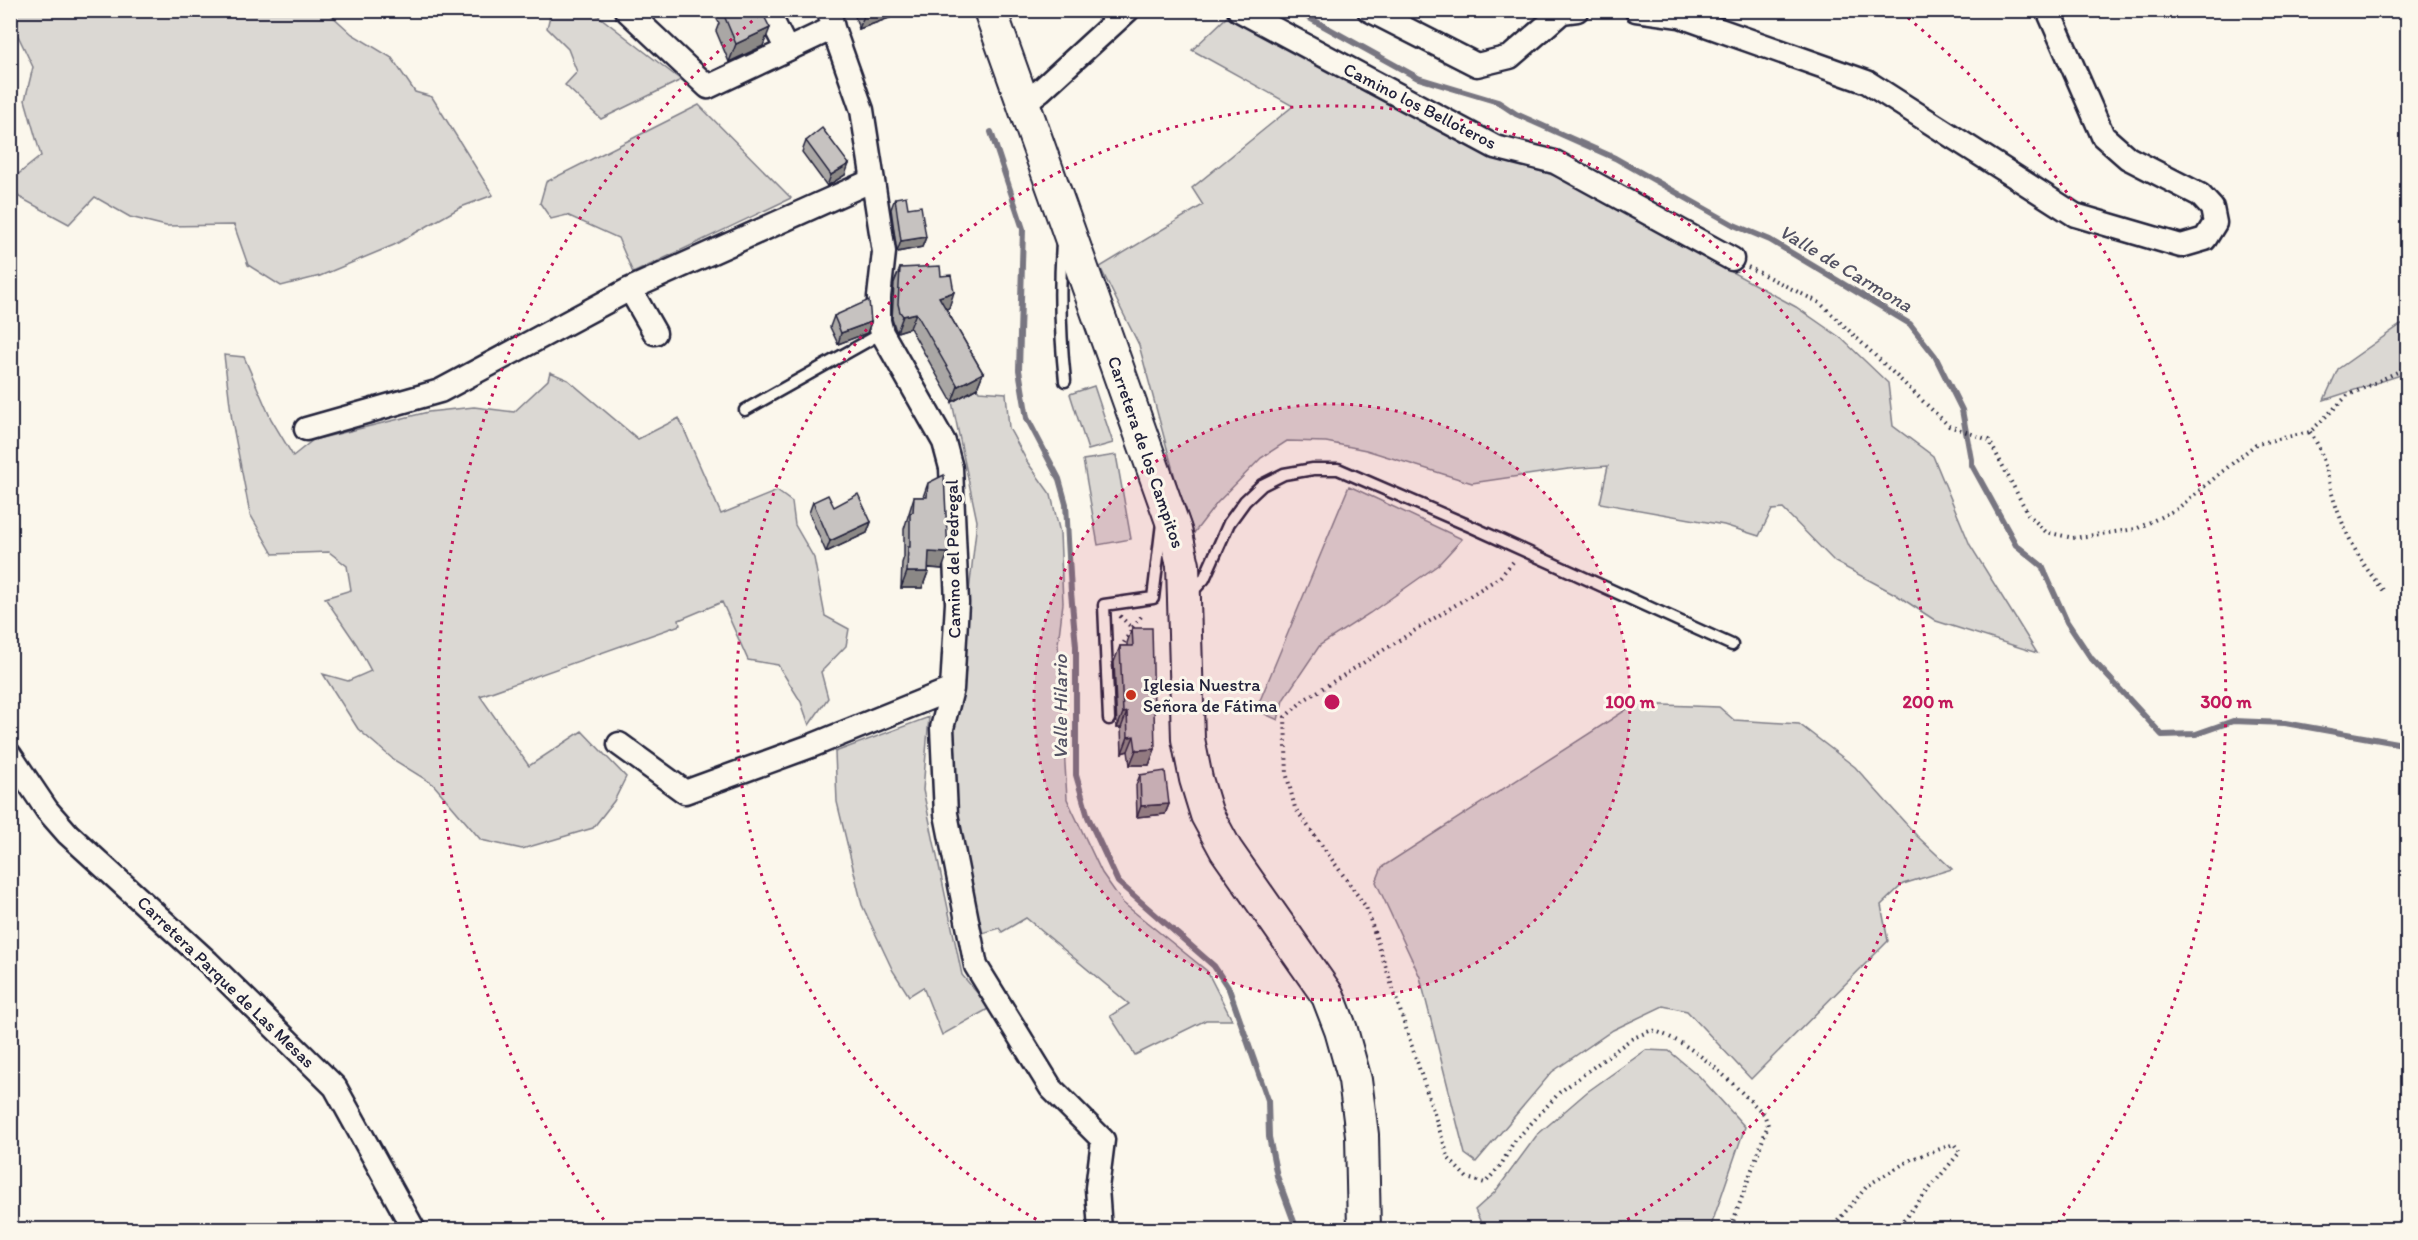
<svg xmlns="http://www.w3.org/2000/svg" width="2418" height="1240" font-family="Itim,sans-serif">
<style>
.green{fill:#dbd8d3;stroke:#7e7d87;stroke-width:1.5}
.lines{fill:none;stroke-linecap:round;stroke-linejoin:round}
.stream{stroke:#787681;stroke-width:6}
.service-casing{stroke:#22223b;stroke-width:15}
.minor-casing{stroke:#22223b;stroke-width:27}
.secondary-casing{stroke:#22223b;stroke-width:36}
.path{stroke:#22223b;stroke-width:4;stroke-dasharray:1.5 4.5;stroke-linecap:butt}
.service{stroke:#fbf7ec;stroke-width:10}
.minor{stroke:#fbf7ec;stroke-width:22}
.secondary{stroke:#fbf7ec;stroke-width:32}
.wall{fill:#aaa7a5;stroke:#22223b;stroke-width:1.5}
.shaded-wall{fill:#8b8886;stroke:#22223b;stroke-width:1.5}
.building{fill:#c6c2c0;stroke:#22223b;stroke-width:1.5}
.ring{fill:none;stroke:#c2185b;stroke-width:3;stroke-dasharray:3 6}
.poi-dot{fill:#c8321e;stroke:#fbf7ec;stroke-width:2}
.labels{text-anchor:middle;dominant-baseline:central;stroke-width:6;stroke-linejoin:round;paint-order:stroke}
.street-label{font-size:18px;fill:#22223b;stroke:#fbf7ec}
.poi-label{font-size:18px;fill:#22223b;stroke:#fbf7ec;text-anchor:start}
.water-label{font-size:20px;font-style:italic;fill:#545364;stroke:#fbf7ec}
.centre{fill:#c2185b;stroke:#fbf7ec;stroke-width:3}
.ring-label{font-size:18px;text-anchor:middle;font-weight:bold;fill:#c2185b;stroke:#fbf7ec;stroke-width:6;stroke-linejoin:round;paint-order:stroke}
</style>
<rect width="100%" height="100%" fill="#fbf7ec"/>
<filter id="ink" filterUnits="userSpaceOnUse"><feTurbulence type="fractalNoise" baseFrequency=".0167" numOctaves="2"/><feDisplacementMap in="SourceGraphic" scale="12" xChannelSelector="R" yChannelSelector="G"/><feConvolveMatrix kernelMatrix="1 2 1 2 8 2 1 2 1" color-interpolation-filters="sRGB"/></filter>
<g filter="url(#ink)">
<!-- green -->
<path class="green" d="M11,10l323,1 -5,2 23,21 40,24 23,34 17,5 61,98 -32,12 -67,38 -74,31 -39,10 -33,-21 -14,-40 -68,1 -36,-9 -35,-20 -26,27 -50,-27 -8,-17 30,-24 -16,-56 8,-33 -22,-46z
M567,11h25l89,69 -80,39 -36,-34 12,-13 -9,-23 -21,-21 4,-16z
M1230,14l102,59 153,82 71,21 240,131 45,31 47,45 5,43 40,30 37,89 67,108 -101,-32 -41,-27 -60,-32 -52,-53 -11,1 -13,26 -35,-11 -124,-22 8,-37 -40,3 -96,14 -106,-33 -40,-8 -39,-1 -26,17 -44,45 -23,30 -17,-48 -38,-140 -39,-78 103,-62 -11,-17 101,-82 -101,-56z
M699,105l92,93 -158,75 -15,-35 -51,-23 -16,4 -11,-16 6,-21z
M2407,323v50l-83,27 14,-31 61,-43z
M224,355l20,2 27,62 22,37 20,-16 115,-28 46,-5 40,5 34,-32 2,-8 18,8 70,59 41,-21 42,96 56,-23 15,11 3,23 19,33 11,58 24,13 -3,17 -25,26 7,26 -19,27 -8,-23 -23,-37 -30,-5 -26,-58 -43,18 1,5 -200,71 49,70 53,-35 44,46 -12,24 -21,27 -71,21 -41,-9 -48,-56 -39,-24 -36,-31 -35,-55 25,7 23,-10 -14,-26 -32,-47 26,-8 -4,-24 -18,-14 -56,2 -23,-40 -18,-93z
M1094,386l19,57 -25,7 -18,-56z
M977,388l2,3 27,2 3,35 19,35 23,32 9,38 3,70 -5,41 9,155 35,74 21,30 84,68 25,49h-26l-71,35 -25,-39 19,-12 -103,-86 -24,14 -3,-4 -17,5 -10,-28 -18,-90 -3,-89 13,-49 5,-85 8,-71 -25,-119z
M1116,455l15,84 -33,6 -15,-85z
M1349,486l113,53 -24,26 -68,48 -50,32 -37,55 -5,20 -22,-10z
M1635,704l84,3 15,13 65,4 56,43 62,69 35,33 -49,15 -22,21 7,36 -137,138 -64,-68 -24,-5 -50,24 -61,42 -76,90 -11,-8 -45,-177 -44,-95 6,-15z
M929,717l-6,73 39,185 28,33 -48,27 -19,-48 -14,9 -16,-25 -31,-66 -25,-103 -2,-50z
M1646,1050l23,1 30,25 46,51 -35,102h-226l-9,-19 20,-18 42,-57 50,-43z"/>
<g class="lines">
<!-- stream -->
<path class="stream" d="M1295,10l123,68 80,24 18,12 99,44 119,67 36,15 140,84 25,32 27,54 10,55 44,80 26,21 25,56 24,36 71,77 34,-1 37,-13 52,2 123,22
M991,132l32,97 -4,141 8,48 32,61 7,25 5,88 5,54v129l12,42 30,65 96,84 15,23 39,111 1,37 8,39 20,54
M2100,1230c13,-11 37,-4 51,0"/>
<defs>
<path id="service" d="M1062,243c-3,47 -2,91 3,138
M745,410l137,-77
M1191,593l13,-14 25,-56 16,-22 17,-16 22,-11 29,-5h25l132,57 262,119
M1109,719l-5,-114 49,-7 9,-75"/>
<path id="minor" d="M626,10l82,77 125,-59
M767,10l19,38
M829,10l4,18 29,82 22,142 -5,45v24l3,12 62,109 7,26 6,135 -5,86 -10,39 4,86 30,152 75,122 52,52 -6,48 3,42
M1239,10l256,137 60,15 177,97
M1369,10l108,55 33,-8 52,-45 15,-2
M1636,10l44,6 187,66 208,133 106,31 24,-7 10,-16 -3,-15 -12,-13 -72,-37 -25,-22 -55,-126
M1024,103l17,-13 87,-80
M630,289l25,44
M306,429l134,-38 190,-102 243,-109
M619,744l66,48 126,-46 141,-57
M10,755l37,55 21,24 140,128 127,125 79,143"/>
<path id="secondary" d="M990,10l185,520 8,35 5,174 8,40 11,36 19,35 102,146 13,34 14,50 7,55 2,95"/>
</defs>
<!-- service casing -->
<use href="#service" class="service-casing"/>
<!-- minor casing -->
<use href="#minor" class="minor-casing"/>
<!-- secondary casing -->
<use href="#secondary" class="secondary-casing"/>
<!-- path -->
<path class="path" d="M1748,267l72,36 129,123 40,14 39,74 18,18 27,6 63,-9 41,-20 79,-65 54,-12 37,-36 61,-29
M2310,432c16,22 17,49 26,74 11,31 26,60 48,85
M1513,562l-13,15 -196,123 -19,17 2,59 8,32 71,99 83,252 18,19 18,5 16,-18 12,-22 47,-51 71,-53 21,-9c46,15 78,52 112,84l4,11 -38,105
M1120,616l14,14
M1121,648l11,-20 11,-14
M1830,1230l38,-45 44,-26 42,-15 6,8 -65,78"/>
<!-- service -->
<use href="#service" class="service"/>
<!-- minor -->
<use href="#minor" class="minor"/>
<!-- secondary -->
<use href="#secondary" class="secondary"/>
</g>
<!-- wall -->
<path class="wall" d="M712,10h49l2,36 -34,16 -13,-31 3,-8z
M853,10h58l-52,19z
M806,141l39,34 -18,11 -25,-34z
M895,198l13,10 18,29 -4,10 -25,5 -6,-43z
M900,268l41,8 8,32 -3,1 37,64 -6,15 -25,14 -42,-74 -13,4 -2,-4 -3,-9 2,-36z
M834,316l37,6 -4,11 -29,11 -8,-17z
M928,483l14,86 -14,-1v4l-6,16h-21l1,-25 2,-6v-28l10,-32h9z
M813,502l21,5 37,15 -4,11 -41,19 -17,-39z
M1132,628l23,121 -6,16h-19l-2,-14 -6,2 -1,-25h-4l-3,-66 6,-16h7v-3z
M1140,775l29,29 -4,10 -28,3 -1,-32z"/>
<!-- shaded-wall -->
<path class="shaded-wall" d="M872,10h39l-52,19 6,-16z
M770,28l-7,18 -34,16 7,-18z
M849,164l-4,11 -18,11 4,-11z
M926,237l-4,10 -25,5 4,-11z
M954,292l-5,16 -15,5 5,-16z
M916,313l-6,15 -13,4 6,-16z
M871,322l-4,11 -29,11 3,-11z
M983,373l-6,15 -25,14 6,-16z
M871,522l-4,11 -41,19 4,-11z
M929,552l19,1 -6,16 -19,-2z
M907,572h21l-6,16h-21z
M1127,712l-6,16h-4l6,-15z
M1134,736l-6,15 -6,2 6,-16z
M1155,749l-6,16h-19l6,-15z
M1169,804l-4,10 -28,3 4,-11z"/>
<!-- building -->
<path class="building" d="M727,10h34l9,18 -34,16 -13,-31z
M822,128l27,36 -18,11 -25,-34z
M906,196l2,12 13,-2 5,31 -25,4 -6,-43z
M940,266l1,10 10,-1 3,17 -15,5 44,76 -25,13 -42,-73 -13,3 -3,-4 -2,-8 2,-36z
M869,300l2,22 -30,11 -7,-17z
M944,475l4,78 -19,-1 -1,20h-21l1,-25h2v-34l3,-1 1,-15h13l1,-14z
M858,494l13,28 -41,19 -17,-39 15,-7 6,12z
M1132,628h20l3,121 -19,1 -2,-14 -6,1 -1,-25 -4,1 -3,-67h13z
M1165,771l4,33 -28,2 -1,-31z"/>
</g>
<!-- distance rings -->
<circle cx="1332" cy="702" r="298" fill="#c2185b" fill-opacity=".12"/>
<g class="ring">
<circle cx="1332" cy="702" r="298"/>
<path d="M1052 1228A596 596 0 1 1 1612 1228"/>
<path d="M609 1227A894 894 0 0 1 763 12M1901 12A894 894 0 0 1 2055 1227"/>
</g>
<!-- markers -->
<circle class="poi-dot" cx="1131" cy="695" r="6"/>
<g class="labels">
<!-- street labels -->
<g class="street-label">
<text transform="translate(1420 106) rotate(27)">Camino los Belloteros</text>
<text transform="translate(1146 452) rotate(71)">Carretera de los Campitos</text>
<text transform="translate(953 559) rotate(-91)">Camino del Pedregal</text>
<text transform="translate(226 982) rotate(44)">Carretera Parque de Las Mesas</text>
</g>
<!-- poi labels -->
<g class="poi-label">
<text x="1143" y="685">Iglesia Nuestra<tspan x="1143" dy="21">Señora de Fátima</tspan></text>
</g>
<!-- water labels -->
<g class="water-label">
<text transform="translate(1846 268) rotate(31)">Valle de Carmona</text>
<text transform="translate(1060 707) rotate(-90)">Valle Hilario</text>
</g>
</g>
<circle cx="1332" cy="702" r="9" class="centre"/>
<g class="ring-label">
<text x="1630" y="708">100 m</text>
<text x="1928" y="708">200 m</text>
<text x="2226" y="708">300 m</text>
</g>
<!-- margin -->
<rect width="2418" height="1240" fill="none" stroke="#fbf7ec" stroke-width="36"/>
<rect x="18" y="18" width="2382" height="1204" fill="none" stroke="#22223b" stroke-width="2" filter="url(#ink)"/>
</svg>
